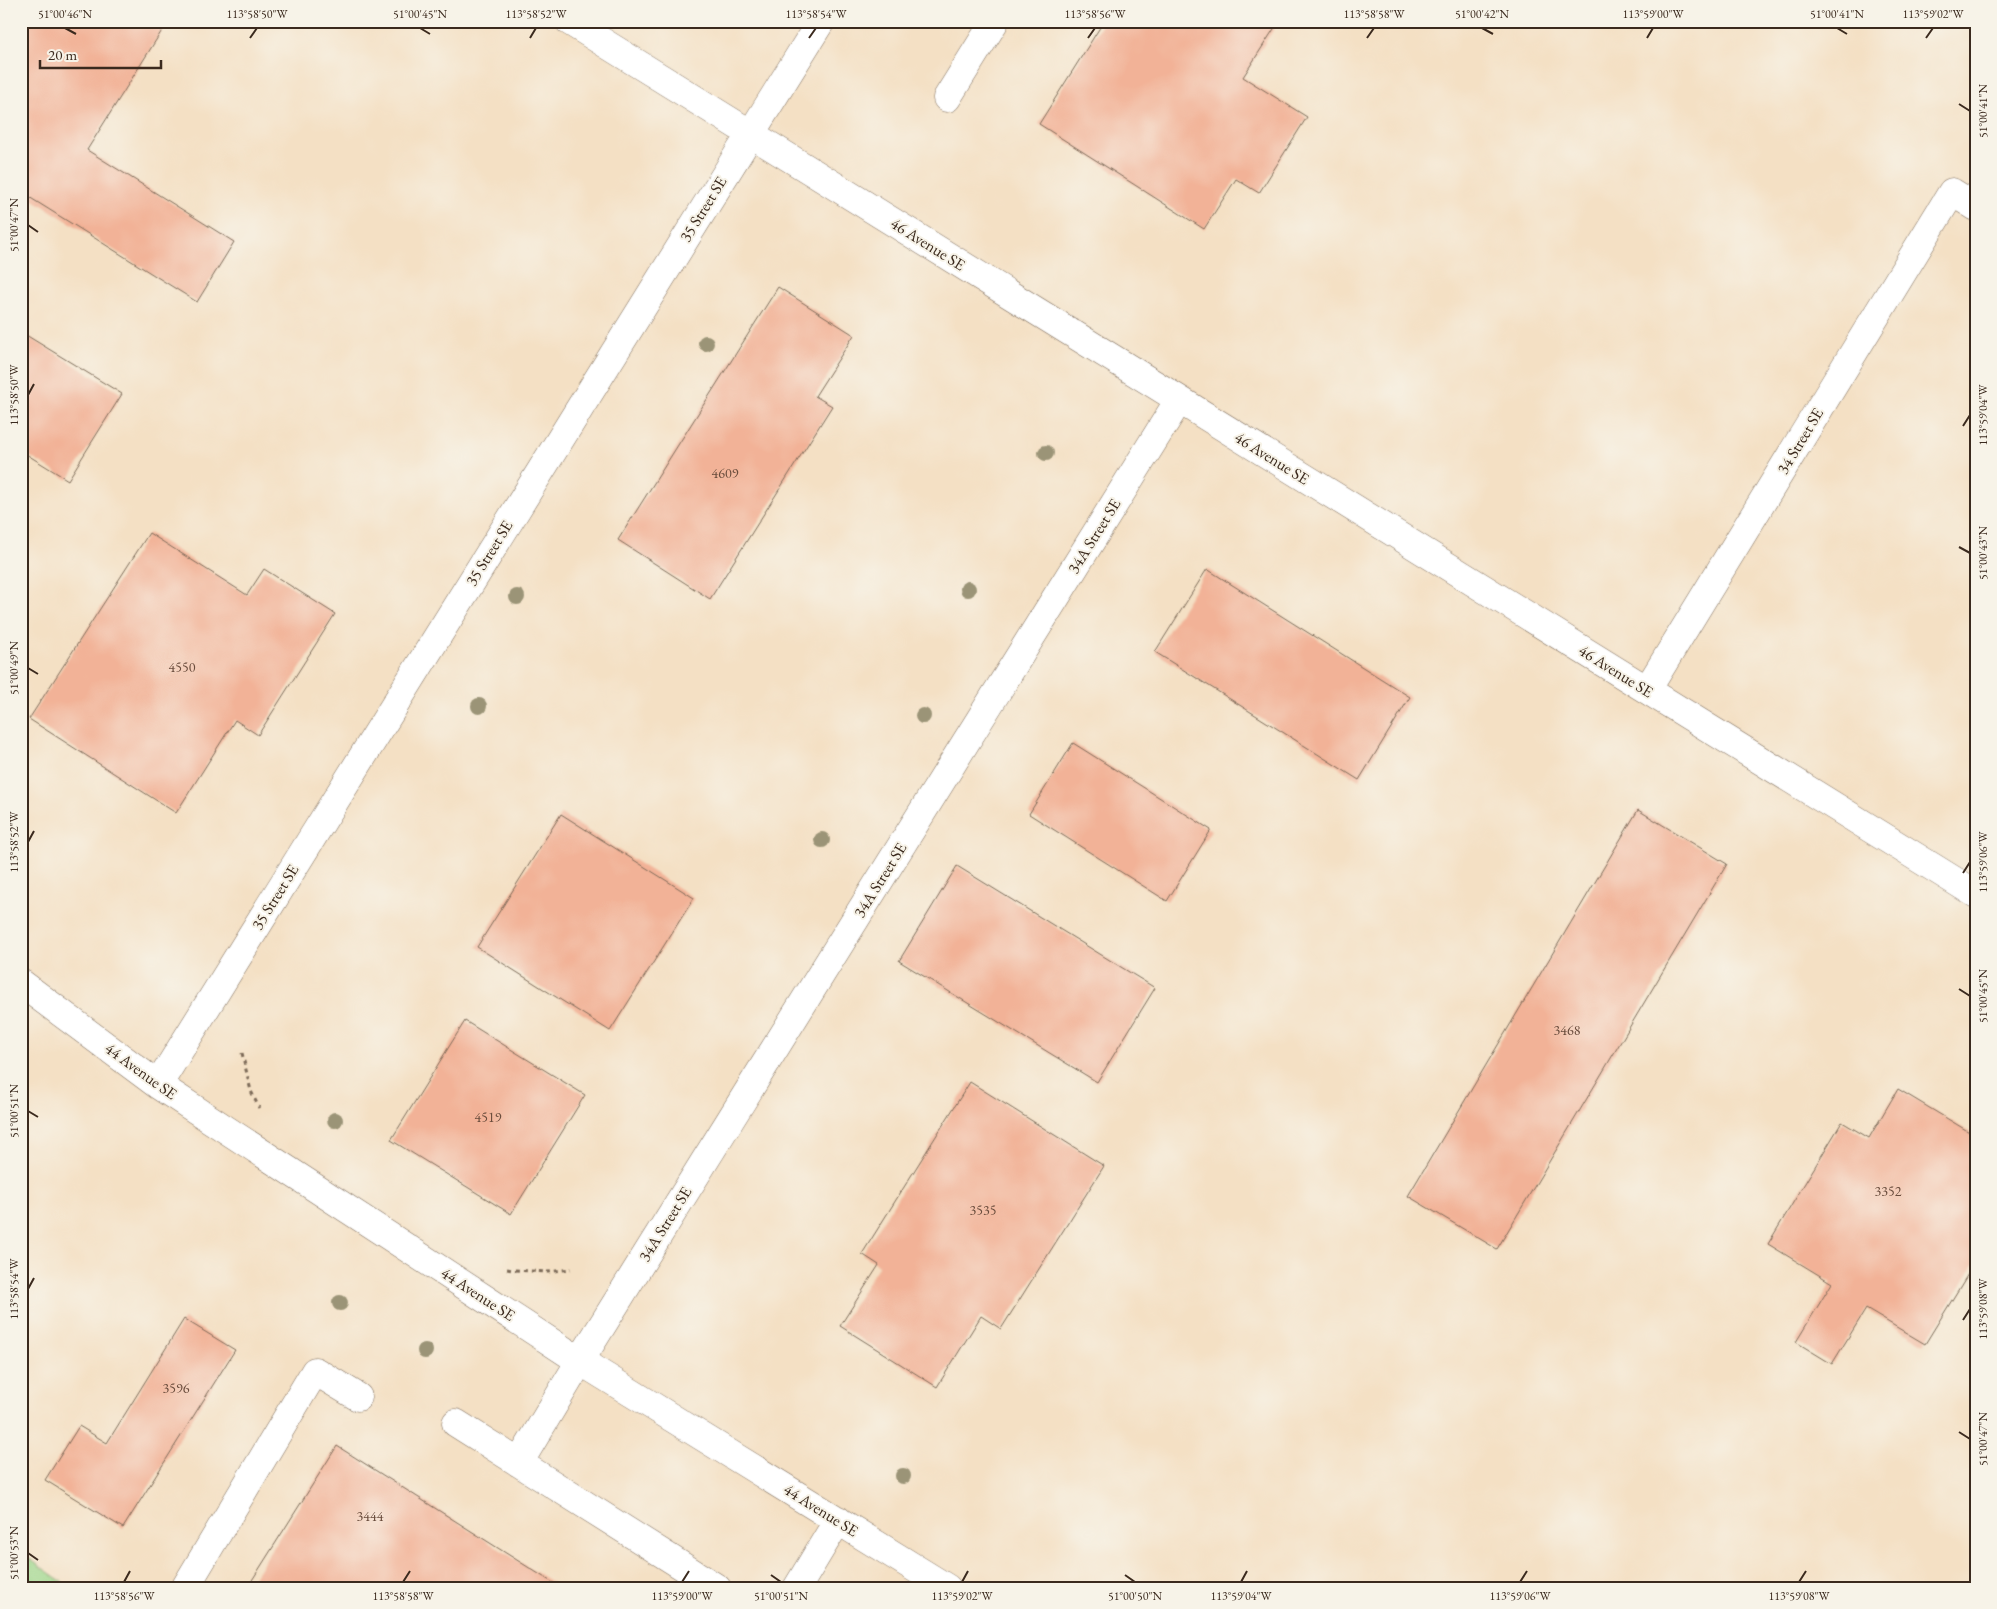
<svg xmlns="http://www.w3.org/2000/svg" width="1997" height="1609" font-family="'EB Garamond',serif">
<style>
.green{fill:#9bd588;stroke:#6b8053}
.building{fill:#f2b297}
.lines{fill:none;stroke-linecap:round;stroke-linejoin:round}
.minor-casing{stroke:#7c6a58;stroke-width:29}
.path{stroke:#7c6a58;stroke-width:3;stroke-dasharray:4 4;stroke-linecap:butt}
.minor{stroke:#fff;stroke-width:28}
.tree{fill:#9b9477}
.ticks{fill:none;stroke:#3b2a1e;stroke-width:2}
.labels{text-anchor:middle;dominant-baseline:central;stroke-width:4;stroke-linejoin:round;paint-order:stroke}
.number-label{font-size:14px;fill:#694c3c}
.street-label{font-size:16px;fill:#3b2a1e;stroke:#f7f3e8}
.neatline{fill:none;stroke:#3b2a1e;stroke-width:2}
.ticks-label{font-size:12px;text-anchor:middle;fill:#3b2a1e}
</style>
<rect width="100%" height="100%" fill="#f7f3e8"/>
<filter id="ink" filterUnits="userSpaceOnUse"><feTurbulence type="fractalNoise" baseFrequency=".02" numOctaves="2"/><feDisplacementMap in="SourceGraphic" scale="10" xChannelSelector="R" yChannelSelector="G"/><feConvolveMatrix kernelMatrix="1 2 1 2 8 2 1 2 1" color-interpolation-filters="sRGB"/></filter>
<filter id="wash" filterUnits="userSpaceOnUse"><feTurbulence type="fractalNoise" baseFrequency=".0096" numOctaves="4" result="noise"/><feDisplacementMap in="SourceGraphic" scale="20" xChannelSelector="R" yChannelSelector="G"/><feGaussianBlur stdDeviation="1.12" result="paint"/><feColorMatrix in="noise" values="0 0 0 0 0 0 0 0 0 0 0 0 0 0 0 0 0 1.4 0 .05"/><feComposite in="paint" operator="in"/></filter>
<g filter="url(#wash)">
<rect width="100%" height="100%" fill="#f4e0c4"/>
<!-- green -->
<path class="green" d="M21,1553l50,35h-50z"/>
<g id="blocks">
<!-- building -->
<path class="building" d="M21,21h147l-81,129 147,92 -37,60 -176,-110z
M1104,21h175l-36,56 64,40 -48,76 -23,-14 -32,50 -165,-105z
M778,287l76,48 -39,61 17,10 -122,193 -92,-59z
M21,332l101,62 -54,86 -47,-29z
M149,533l98,62 17,-26 71,45 -77,121 -23,-15 -59,93 -147,-94z
M1207,569l203,128 -51,83 -204,-128z
M1073,743l138,87 -44,71 -138,-87z
M1638,810l89,54 -230,385 -89,-53z
M561,814l133,84 -84,133 -133,-84z
M957,866l198,122 -58,94 -198,-121z
M465,1021l120,74 -74,119 -120,-74z
M970,1082l134,84 -103,163 -20,-13 -44,71 -97,-61 39,-61 -17,-11z
M1898,1089l78,47v125l-51,83 -59,-35 -34,55 -36,-22 36,-59 -64,-39 74,-122 27,16z
M184,1319l51,31 -112,178 -78,-48 34,-54 28,17z
M337,1446l224,142h-308l-4,-3z"/>
</g>
</g>
<g filter="url(#ink)">
<use href="#blocks" fill-opacity="0" stroke="#7c6a58" stroke-width="1"/>
<g class="lines">
<defs>
<path id="minor" d="M569,21l1407,873
M947,98l48,-77
M1647,690l305,-498 24,15
M21,983l137,102 422,276 367,227
M158,1085l663,-1064
M456,1423l261,165
M519,1463l61,-102 599,-961
M185,1588l130,-217 43,26
M797,1588l41,-68"/>
</defs>
<!-- minor casing -->
<use href="#minor" class="minor-casing"/>
<!-- path -->
<path class="path" d="M242,1053l9,38 8,17
M507,1269l6,1 35,2 23,-3"/>
<!-- minor -->
<use href="#minor" class="minor"/>
</g>
<!-- trees -->
<g class="tree">
<circle cx="706" cy="343" r="8"/>
<circle cx="1046" cy="453" r="8"/>
<circle cx="968" cy="589" r="8"/>
<circle cx="517" cy="597" r="8"/>
<circle cx="479" cy="706" r="8"/>
<circle cx="923" cy="716" r="8"/>
<circle cx="822" cy="840" r="8"/>
<circle cx="335" cy="1120" r="8"/>
<circle cx="340" cy="1303" r="8"/>
<circle cx="425" cy="1351" r="8"/>
<circle cx="903" cy="1476" r="8"/>
</g>
</g>
<!-- ticks -->
<path class="ticks" d="M65,28l11,6M420,28l10,6M1482,28l11,6M1837,28l10,6M250,38l7,-10M530,38l6,-10M809,38l7,-10M1088,38l7,-10M1367,38l7,-10M1647,38l6,-10M1926,38l7,-10M1959,104l11,7M28,225l10,7M28,395l6,-11M1963,426l7,-11M1959,547l11,6M28,668l10,6M28,842l6,-11M1963,873l7,-11M1959,989l11,7M28,1111l10,6M28,1289l6,-11M1963,1320l7,-11M1959,1432l11,7M28,1553l10,7M771,1575l10,7M1125,1575l10,7M124,1582l6,-11M403,1582l7,-11M682,1582l7,-11M962,1582l6,-11M1241,1582l6,-11M1520,1582l7,-11M1799,1582l7,-11"/>
<g class="labels">
<!-- number labels -->
<g class="number-label">
<text x="725" y="473">4609</text>
<text x="182" y="667">4550</text>
<text x="1567" y="1030">3468</text>
<text x="488" y="1117">4519</text>
<text x="1888" y="1191">3352</text>
<text x="983" y="1210">3535</text>
<text x="176" y="1388">3596</text>
<text x="370" y="1516">3444</text>
</g>
<!-- street labels -->
<g class="street-label">
<text transform="translate(703 209) rotate(-58)">35 Street SE</text>
<text transform="translate(928 244) rotate(32)">46 Avenue SE</text>
<text transform="translate(1800 441) rotate(-59)">34 Street SE</text>
<text transform="translate(1272 458) rotate(32)">46 Avenue SE</text>
<text transform="translate(1094 536) rotate(-58)">34A Street SE</text>
<text transform="translate(489 553) rotate(-58)">35 Street SE</text>
<text transform="translate(1616 671) rotate(32)">46 Avenue SE</text>
<text transform="translate(880 880) rotate(-58)">34A Street SE</text>
<text transform="translate(275 897) rotate(-58)">35 Street SE</text>
<text transform="translate(141 1071) rotate(36)">44 Avenue SE</text>
<text transform="translate(665 1224) rotate(-58)">34A Street SE</text>
<text transform="translate(478 1294) rotate(33)">44 Avenue SE</text>
<text transform="translate(821 1510) rotate(32)">44 Avenue SE</text>
</g>
</g>
<!-- margin -->
<rect width="1997" height="1609" fill="none" stroke="#f7f3e8" stroke-width="55"/>
<!-- scale -->
<path d="M40 60v8h121v-8" fill="none" stroke="#3b2a1e" stroke-width="2.5"/>
<text x="48" y="60" font-size="15" fill="#3b2a1e" stroke="#f7f3e8" stroke-width="4" paint-order="stroke">20 m</text>
<rect x="28" y="28" width="1942" height="1554" class="neatline"/>
<g class="ticks-label">
<text x="65" y="18">51°00'46"N</text>
<text x="257" y="18">113°58'50"W</text>
<text x="420" y="18">51°00'45"N</text>
<text x="536" y="18">113°58'52"W</text>
<text x="816" y="18">113°58'54"W</text>
<text x="1095" y="18">113°58'56"W</text>
<text x="1374" y="18">113°58'58"W</text>
<text x="1482" y="18">51°00'42"N</text>
<text x="1653" y="18">113°59'00"W</text>
<text x="1837" y="18">51°00'41"N</text>
<text x="1933" y="18">113°59'02"W</text>
<text transform="translate(1983 111) rotate(-90)" y="4">51°00'41"N</text>
<text transform="translate(14 225) rotate(-90)" y="4">51°00'47"N</text>
<text transform="translate(14 395) rotate(-90)" y="4">113°58'50"W</text>
<text transform="translate(1983 415) rotate(-90)" y="4">113°59'04"W</text>
<text transform="translate(1983 553) rotate(-90)" y="4">51°00'43"N</text>
<text transform="translate(14 668) rotate(-90)" y="4">51°00'49"N</text>
<text transform="translate(14 842) rotate(-90)" y="4">113°58'52"W</text>
<text transform="translate(1983 862) rotate(-90)" y="4">113°59'06"W</text>
<text transform="translate(1983 996) rotate(-90)" y="4">51°00'45"N</text>
<text transform="translate(14 1111) rotate(-90)" y="4">51°00'51"N</text>
<text transform="translate(14 1289) rotate(-90)" y="4">113°58'54"W</text>
<text transform="translate(1983 1309) rotate(-90)" y="4">113°59'08"W</text>
<text transform="translate(1983 1439) rotate(-90)" y="4">51°00'47"N</text>
<text transform="translate(14 1553) rotate(-90)" y="4">51°00'53"N</text>
<text x="124" y="1600">113°58'56"W</text>
<text x="403" y="1600">113°58'58"W</text>
<text x="682" y="1600">113°59'00"W</text>
<text x="781" y="1600">51°00'51"N</text>
<text x="962" y="1600">113°59'02"W</text>
<text x="1135" y="1600">51°00'50"N</text>
<text x="1241" y="1600">113°59'04"W</text>
<text x="1520" y="1600">113°59'06"W</text>
<text x="1799" y="1600">113°59'08"W</text>
</g>
</svg>
